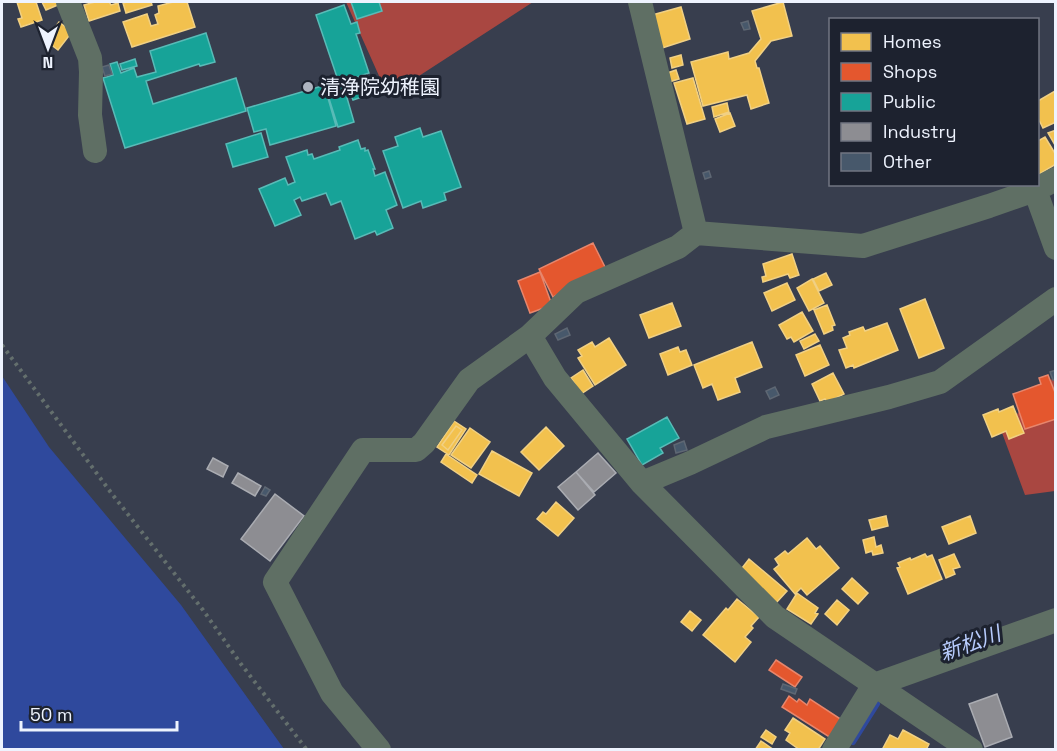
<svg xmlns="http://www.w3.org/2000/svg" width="1057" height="751" font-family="'Space Grotesk','Noto Sans JP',sans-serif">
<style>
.forest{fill:#a94741}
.water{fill:#2f499d}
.homes{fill:#f2c14e;stroke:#f1d083;stroke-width:1.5;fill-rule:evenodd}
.shops{fill:#e4572e;stroke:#e7866c;stroke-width:1.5}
.public{fill:#17a398;stroke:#58bbb7;stroke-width:1.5}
.industry{fill:#8d8d92;stroke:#aaacb2;stroke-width:1.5}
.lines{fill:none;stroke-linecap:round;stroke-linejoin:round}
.stream{stroke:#2f499d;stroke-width:6}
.building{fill:#47586b;stroke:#5e6773;stroke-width:1.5}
.path{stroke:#646f6d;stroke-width:4;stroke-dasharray:3 4.5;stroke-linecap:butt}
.minor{stroke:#5f6f64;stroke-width:24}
.poi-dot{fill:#aeb4c0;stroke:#1d222f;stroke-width:2}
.labels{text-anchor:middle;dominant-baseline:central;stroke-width:6;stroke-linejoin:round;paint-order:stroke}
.poi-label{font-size:20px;fill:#eef3fe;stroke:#1d222f;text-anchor:start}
.water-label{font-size:21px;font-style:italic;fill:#b8ccfd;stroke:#1d222f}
</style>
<rect width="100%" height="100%" fill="#383e4e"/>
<!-- forest -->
<path class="forest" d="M346,2h187l-145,94z
M1055,376v115l-30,4 -24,-65z"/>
<!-- water -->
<path class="water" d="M2,376l47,71 132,158 103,144h-282z"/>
<!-- homes -->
<path class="homes" d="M17,2h19l6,18 -21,7 -3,-8 4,-1z
M42,2h17l1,2 -14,6z
M95,2h14l2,3 7,-2 2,8 -31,10 -5,-16z
M127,2h24l1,3 -26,8 -3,-10z
M173,2h14l8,25 -63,20 -9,-25 24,-8 4,12 7,-2 -3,-9 4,-2 -1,-7z
M783,2l9,34 -21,5 -16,20 2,7h2l10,35 -18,6 -4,-14 -44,11 -12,-44 37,-10 1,7 20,-6 12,-14 -9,-28z
M681,7l9,32 -28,9 -10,-33z
M59,22l13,10 -14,18 -13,-10z
M681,55l2,10 -11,3 -2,-10z
M676,70l3,9 -10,3 -2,-9z
M693,78l12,41 -18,5 -13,-41z
M1055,91l1,31 -13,6 -5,-10v-17z
M727,103l2,9 -15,5 -2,-10z
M730,113l5,13 -15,6 -5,-13z
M1056,130v15h-1l-7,-12z
M1045,137l11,18v9l-18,11v-34z
M792,254l7,21 -9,3 -2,-4 -25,8 -1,-5 4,-1 -3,-12z
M826,273l6,12 -13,6 -6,-12z
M812,279l12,24 -15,8 -12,-23z
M787,283l8,17 -23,11 -8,-18z
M925,299l19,49 -25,10 -19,-49z
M672,303l9,23 -32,12 -9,-23z
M827,305l8,20 -3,1 1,4 -9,4 -10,-24z
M802,312l11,19 -19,11 -3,-5 -4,2 -8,-14z
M887,323l11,27 -44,18 -1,-3 -7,3 -7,-18 8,-2 -4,-10 7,-3 -1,-3 14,-5 2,4z
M815,334l4,7 -15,8 -4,-8z
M609,338l17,27 -31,20 -17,-27 4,-2 -4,-6 14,-8 3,5z
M752,342l10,25 -27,11 5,14 -22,8 -6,-16 -9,4 -9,-23z
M820,345l9,20 -24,11 -9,-21z
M678,347l2,5 6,-2 6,15 -24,10 -8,-21z
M583,370l10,16 -12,8 -10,-16z
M833,373l11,21 -12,6 -5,2 -2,-3 -5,2 -8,-17z
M1013,406l11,27 -15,6 -3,-8 -14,6 -9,-22 15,-6 1,3z
M454,421l12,8 -17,26 -12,-8zM456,426l6,4 -14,20 -6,-5z
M456,426l6,4 -14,20 -6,-5z
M546,427l18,19 -25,24 -18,-18z
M470,428l20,14 -19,26 -20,-13z
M492,451l40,22 -13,23 -40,-22z
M446,454l31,21 -5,8 -31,-21z
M556,502l18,16 -16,18 -21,-17 6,-7 3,2z
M886,516l2,10 -16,4 -3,-10z
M970,516l6,17 -27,11 -7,-17z
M874,537l2,10 5,-2 2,8 -10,2 -1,-4 -6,2 -3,-13z
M807,538l9,11 4,-3 19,22 -32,27 -6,-7 -6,6 -21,-25 5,-4 -4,-6 10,-8 3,3z
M925,554l2,3 5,-2 10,24 -34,15 -11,-26 3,-1 -2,-4 12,-5 1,2z
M954,554l6,13 -7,2 2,5 -9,4 -7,-18z
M749,559l38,32 -11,12 -37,-31z
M852,578l16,15 -10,11 -16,-15z
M797,593l21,15 -3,5 3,1 -7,10 -24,-15z
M737,599l22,18 -8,9 2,2 -8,9 6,5 -16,20 -32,-27 23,-27 2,2z
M837,600l12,10 -12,15 -12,-11z
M690,611l11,9 -9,11 -11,-9z
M793,718l32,21 -7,11h-18l-14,-10 4,-7 -5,-3z
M766,730l10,7 -4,7 -11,-7z
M903,730l26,14 -3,6h-44l8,-15 8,4z
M761,741l13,9h-19z"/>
<!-- shops -->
<path class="shops" d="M593,243l12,24 -24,16 -28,14 -14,-28z
M540,272l12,33 -22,8 -12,-32z
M1048,375l8,20v24l-31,10 -12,-35 28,-10 -2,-6z
M776,660l26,17 -7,10 -26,-17z
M789,696l8,6 2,-3 8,6 3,-6 32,21 -11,18 -49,-31z"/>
<!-- public -->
<path class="public" d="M351,2h28l3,9 -25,8z
M344,5l7,19 6,-2 3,11 -4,1 13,39 -30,10 -23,-68z
M206,33l9,29 -15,4 -1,-2 -53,17 7,23 83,-26 10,33 -121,37 -22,-70 10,-3 -3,-11 7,-2 4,11 13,-5 3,9 19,-5 -6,-21z
M135,59l2,7 -15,4 -2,-6z
M363,82l5,13 -15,5 -5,-13z
M343,84l11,38 -16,5 -12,-38z
M322,86l1,5h3l10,35 -66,19 -4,-16 -12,3 -7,-24z
M420,128l3,9 18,-6 20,56 -17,6 2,7 -23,8 -2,-7 -18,7 -20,-57 15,-5 -3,-9z
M261,133l7,24 -35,10 -7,-23z
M358,140l3,9 4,-1v3l3,-1 7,19h-2l2,7 10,-4 12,33 -11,5 7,18 -16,7 -2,-4 -20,8 -14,-38 -10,4 -5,-12 -24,8 -2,-4 -6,3 7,15 -26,11 -16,-37 26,-11 3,7 7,-3 -9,-25 21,-7 1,5 4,-1 2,5 26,-9 -1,-3z
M667,417l12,21 -19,10 3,5 -21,12 -15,-26z"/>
<!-- industry -->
<path class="industry" d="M598,453l18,20 -22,19 -18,-20z
M213,458l15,8 -5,11 -16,-8z
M576,472l19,23 -17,15 -20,-23z
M238,473l23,13 -6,10 -23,-13z
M275,494l29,22 -34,45 -29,-22z
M997,694l15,43 -27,10 -16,-43z"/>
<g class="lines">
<!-- stream -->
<path class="stream" d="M853,742l24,-38"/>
</g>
<!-- building -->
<path class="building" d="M748,21l2,8 -6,1 -3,-7z
M109,65l3,9 -7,2 -3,-9z
M709,171l2,6 -6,2 -2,-6z
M567,328l3,7 -12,5 -3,-6z
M1056,370v9l-3,1 -3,-8z
M775,387l4,8 -9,4 -4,-8z
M684,441l3,9 -11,3 -2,-8z
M265,487l5,3 -4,6 -5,-2z
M783,684l14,5 -2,5 -14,-5z"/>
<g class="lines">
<!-- path -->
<path class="path" d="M2,345l110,149 91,116 38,54 66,86"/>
<!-- minor -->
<path class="minor" d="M68,2l22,56 1,14 -1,43 5,36
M640,2l56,231
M1035,190l21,58
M530,336l25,42 87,105 133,134 196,133
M642,483l48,-20 76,-36 123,-30 51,-15 116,-83
M379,750l-47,-57 -57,-111 88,-132h53l8,-7 45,-63 61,-44 46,-44 102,-45 18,-14 167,13 126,-40 46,-16 21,-11
M834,750l40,-65 182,-65"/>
</g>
<!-- markers -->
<circle class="poi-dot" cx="308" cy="87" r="6"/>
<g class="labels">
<!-- poi labels -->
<g class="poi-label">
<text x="320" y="87">清浄院幼稚園</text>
</g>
<!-- water labels -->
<g class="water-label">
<text transform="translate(970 643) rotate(-20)">新松川</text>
</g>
</g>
<!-- border -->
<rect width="1057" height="751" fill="none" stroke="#eef3fe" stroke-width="6"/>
<!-- legend -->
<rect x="829" y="18" width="210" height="168" fill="#1d222f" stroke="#717682" stroke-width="1.5"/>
<rect x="841" y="33" width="30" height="18" fill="#f2c14e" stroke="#717682" stroke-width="1.5"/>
<text x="883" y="48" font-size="18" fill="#eef3fe">Homes</text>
<rect x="841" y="63" width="30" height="18" fill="#e4572e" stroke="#717682" stroke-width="1.5"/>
<text x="883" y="78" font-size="18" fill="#eef3fe">Shops</text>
<rect x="841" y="93" width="30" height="18" fill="#17a398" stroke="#717682" stroke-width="1.5"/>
<text x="883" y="108" font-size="18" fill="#eef3fe">Public</text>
<rect x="841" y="123" width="30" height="18" fill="#8d8d92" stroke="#717682" stroke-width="1.5"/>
<text x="883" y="138" font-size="18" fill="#eef3fe">Industry</text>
<rect x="841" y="153" width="30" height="18" fill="#47586b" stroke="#717682" stroke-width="1.5"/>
<text x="883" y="168" font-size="18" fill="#eef3fe">Other</text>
<!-- north arrow -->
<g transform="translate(48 48) rotate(180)" stroke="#1d222f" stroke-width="4.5" paint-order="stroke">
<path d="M0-4.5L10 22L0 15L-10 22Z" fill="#eef3fe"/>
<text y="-9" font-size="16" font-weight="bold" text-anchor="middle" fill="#eef3fe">N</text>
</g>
<!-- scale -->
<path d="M21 721v9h156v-9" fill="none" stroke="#eef3fe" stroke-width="3"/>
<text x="30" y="721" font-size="18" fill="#eef3fe" stroke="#1d222f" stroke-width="4.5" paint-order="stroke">50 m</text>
</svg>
